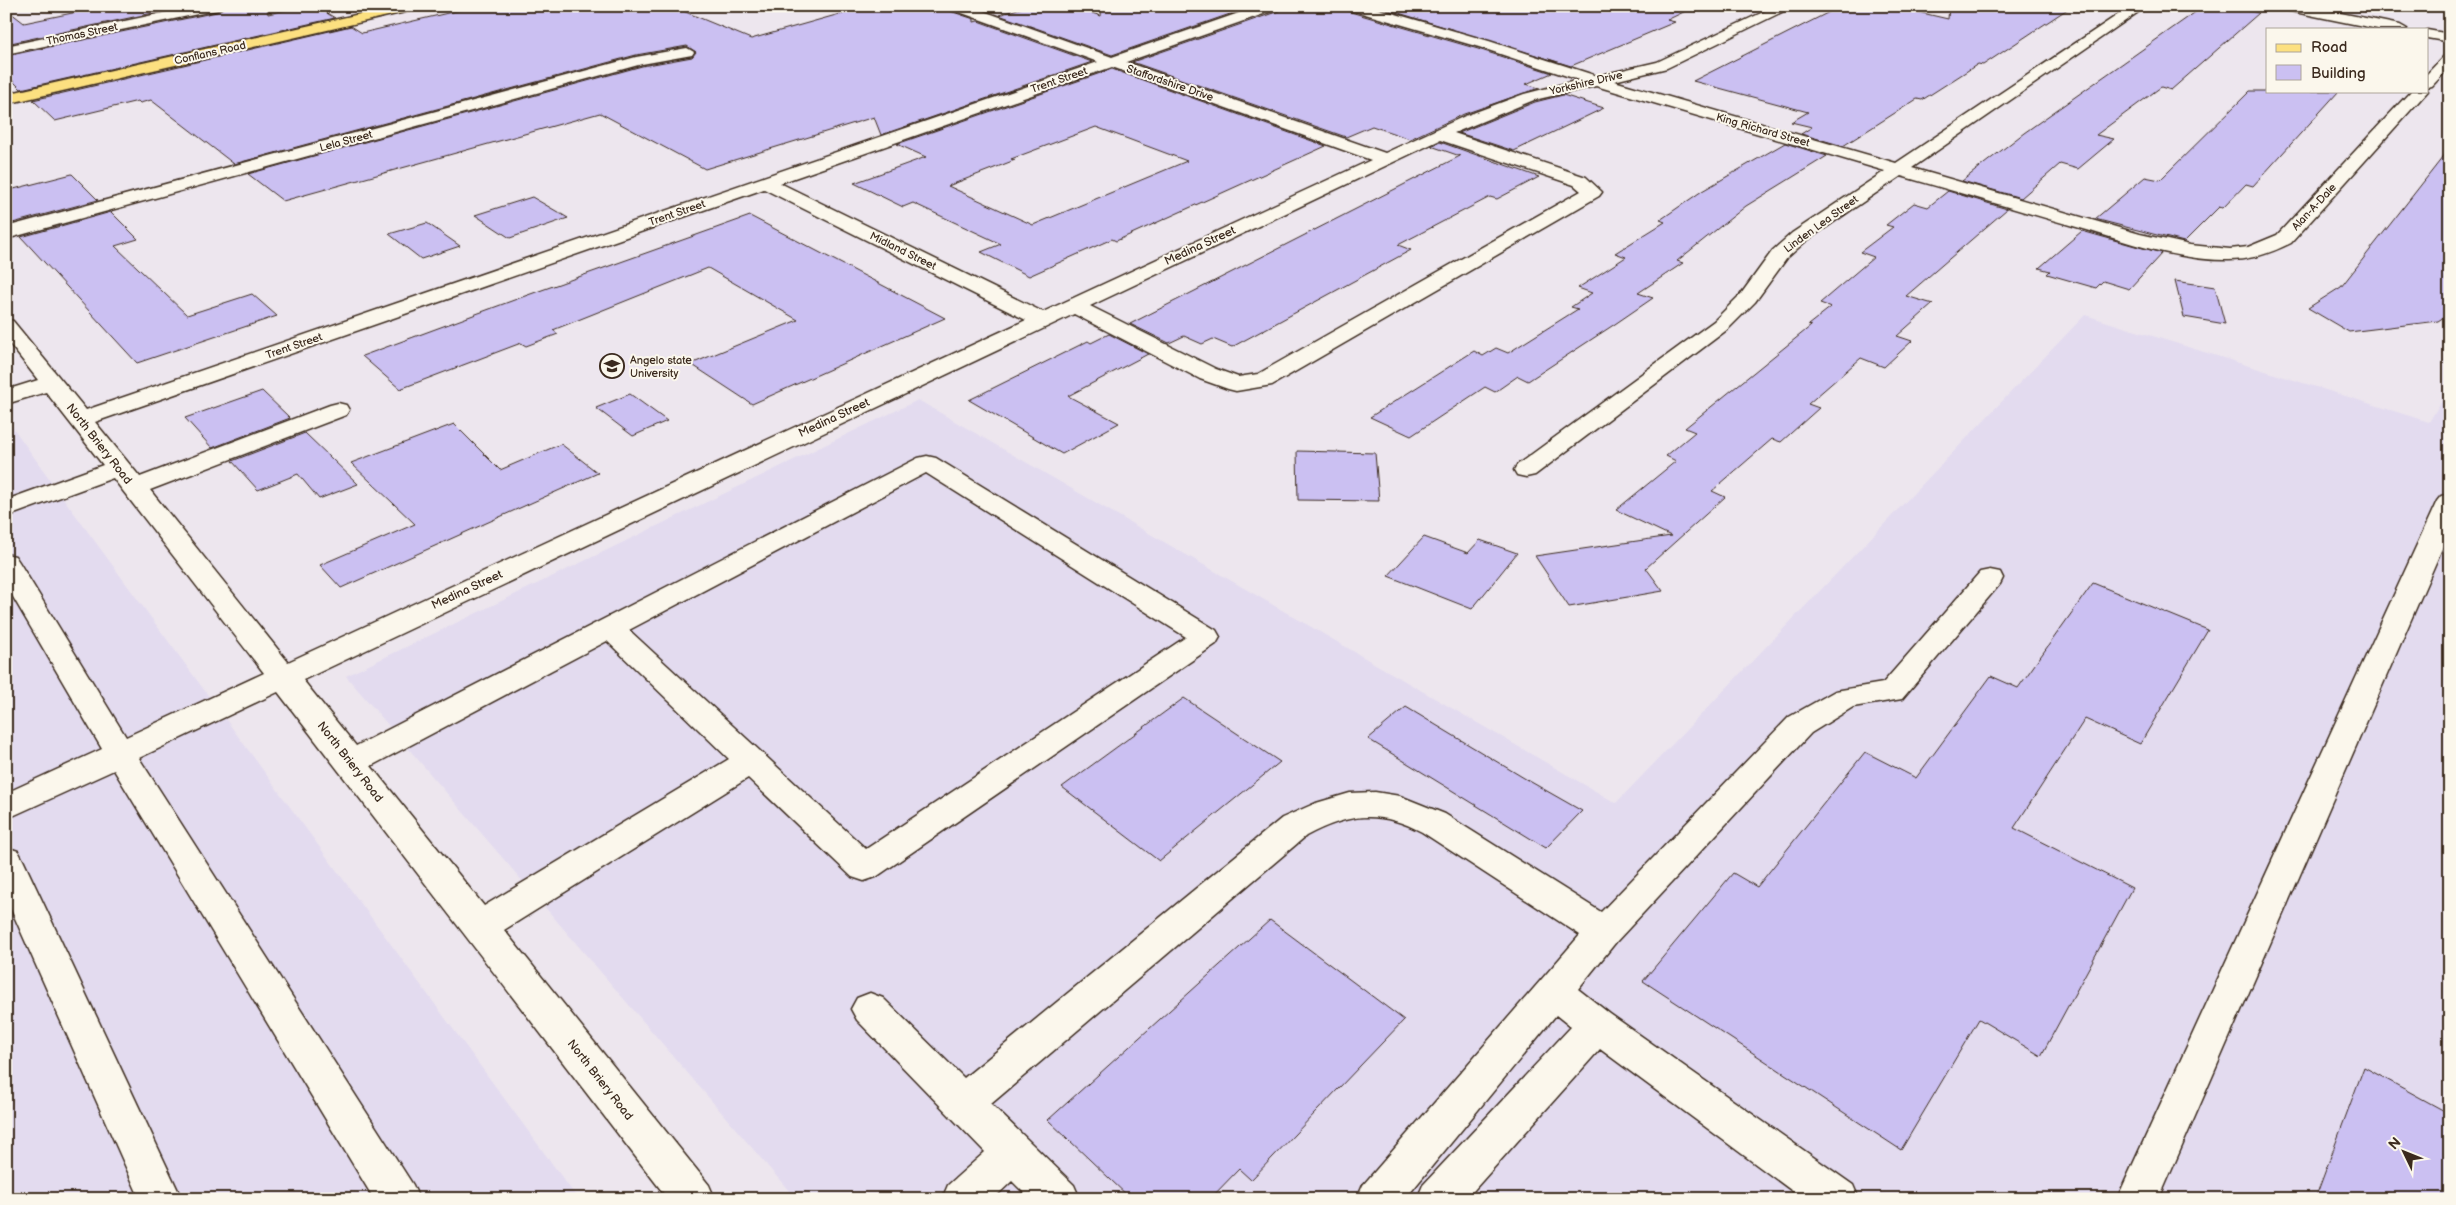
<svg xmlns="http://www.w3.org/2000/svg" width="2456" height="1205" font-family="'Balsamiq Sans',sans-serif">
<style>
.built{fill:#e3dbef}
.building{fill:#cbc0f2;stroke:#3b2a1e;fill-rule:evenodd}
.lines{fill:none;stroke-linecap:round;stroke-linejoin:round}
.minor-casing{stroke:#3b2a1e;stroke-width:3}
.major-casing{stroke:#3b2a1e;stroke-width:3}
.minor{fill:#fbf7ec;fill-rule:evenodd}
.major{fill:#fce080;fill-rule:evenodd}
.labels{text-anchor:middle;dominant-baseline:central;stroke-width:4;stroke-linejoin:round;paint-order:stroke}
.far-street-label{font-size:11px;fill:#3b2a1e;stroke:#fbf7ec}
.far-poi-label{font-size:11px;fill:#3b2a1e;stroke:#fbf7ec;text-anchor:start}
.street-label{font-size:12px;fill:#3b2a1e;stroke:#fbf7ec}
</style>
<rect width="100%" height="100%" fill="#ede6ee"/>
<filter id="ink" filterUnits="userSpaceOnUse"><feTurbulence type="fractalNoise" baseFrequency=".02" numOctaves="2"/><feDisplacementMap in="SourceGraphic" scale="10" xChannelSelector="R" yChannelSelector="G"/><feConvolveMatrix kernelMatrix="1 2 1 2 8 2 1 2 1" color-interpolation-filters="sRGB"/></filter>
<g filter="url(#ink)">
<!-- built -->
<path class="built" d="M2085,315l344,107 21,-35v812h-1654l-450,-523 572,-276 698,403z
M6,418l60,84 512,697h-572z"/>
<!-- building -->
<path class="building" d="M106,6h80l-180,38v-35l18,14z
M226,6h41l1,8 36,-8h11l20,12 -314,71 -15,-15v-18l211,-44z
M478,6h193l80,33 117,-33h79l3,5 24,8v3l4,-1 114,41 -211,73 -7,-18 -169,52 -105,-56 -317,88 -35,-27 394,-108 50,-9 4,-5 -9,-6 -51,9 -402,109 -83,-64 -11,3 -2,-2 -83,20 -22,-21 318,-74 11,7z
M1027,6h44l30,10 1,-10h151l-141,49 -113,-40z
M1282,6h62l3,5 131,38 74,24 -26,11 13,4 -75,26 -54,25 -38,-13 -26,11 -214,-75 147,-51z
M1376,6h320l-29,14 8,2 -104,44z
M1841,6h51l56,13 1,-13h123l-89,59 -5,-1 -56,36 -5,-1 -74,47 -42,-12 11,-7 -21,-5 17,-10 -115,-31z
M2204,6h22l33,7 -88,77 -10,-3 -65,48 18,4 -36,30 -18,-5 -39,34 -59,-17 62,-48z
M1112,69l214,77 -210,95 -4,-2 -83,37 -48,-24 20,-8 -88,-41 -10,4 -49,-24 72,-26 -29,-13zM1096,127l91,34 -154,64 -85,-39 67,-26 -4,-1z
M2250,91h89l-86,95 -7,-2 -23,24 -4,-1 -35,35 -89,-23 50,-42 15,3z
M1563,95l41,13 -90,43 -55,-18 76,-31z
M1440,142l99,35 -42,22 -7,-2 -92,48 13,5 -179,97 -19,-8 -11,5 -18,-8 -15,7 -39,-19 330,-168 -29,-10z
M1785,143l42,13 -81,50 -69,55 6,2 -45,30 15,5 -38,26 -87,57 -10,-5 -23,16 -10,-5 -74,49 -41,-19 104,-66 9,5 13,-8 12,5 70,-44 -7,-2 21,-14 -14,-5 48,-31 -11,-4 50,-31 -5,-2 42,-29z
M2450,148v165l-12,8 -89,11 -41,-24 33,-21z
M72,174l26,26 -89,24 -3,-3v-30z
M1948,191l59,18 -101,87 27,8 -36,32 15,5 -28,26 -23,-9 -53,46 11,4 -38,34 -9,-3 -60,52 13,6 -79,71 17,23 -94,16 -34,-51 136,-20 -55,-26 60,-49 -10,-5 29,-24 -10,-4 126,-102 -3,-1 23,-18 -11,-4 54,-46 -14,-5 33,-25 -7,-2 28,-22 14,4z
M532,197l36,21 -58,20 -35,-23z
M111,212l27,27 -23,7 72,69 65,-21 25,22 -140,47 -116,-126z
M750,216l195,102 -193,86 -61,-40 107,-44 -90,-52 -155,62 5,4 -32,12 -5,-3 -121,46 -38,-33 163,-60z
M427,223l33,23 -39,13 -32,-25z
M2082,231l53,15 27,7 -33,36 -26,-8 -7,7 -49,-14 3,-3 -11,-3z
M2175,281l40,6 10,37 -41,-7z
M1109,334l39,20 -80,42 51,27 -57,31 -93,-54 119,-59 3,2z
M262,391l28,27 -78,30 -27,-30z
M630,394l37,27 -34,15 -37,-28z
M454,424l46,46 61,-26 37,29 -257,115 -21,-23 95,-41 -64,-61z
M305,433l53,51 -39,15 -21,-25 -40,16 -26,-29z
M1297,451l78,2 4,48 -81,-1z
M1424,537l44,16 12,-13 37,13 -45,56 -84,-33z
M2093,583l115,47 -68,114 -55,-25 -71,109 118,60 -91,168 -62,-37 -78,131 -258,-169 90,-108 24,14 108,-135 51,26 75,-102 27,12z
M1184,698l96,64 -121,99 -97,-74z
M1406,707l118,71 58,33 -36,37 -178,-109z
M1270,920l134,100 -153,160 -12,-11 -29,30h-79l-83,-79z
M2364,1067l86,47v85h-135z"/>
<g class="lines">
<defs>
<path id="minor" d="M196,6h28l-7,4 -211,44v-8z
M949,6h20l143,51 147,-51h21l-2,3 -152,53 259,91 80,-37 59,-22 55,-14 -100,-33 -131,-38 -2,-3h22l121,35 108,35 60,-14 119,-56h18l-127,62 -53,13 282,82 235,-157h16l-235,162 228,66 50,11 40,4 18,-2 29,-12 134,-144h17l-137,152c-20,10 -40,17 -62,17 -50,1 -101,-18 -149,-32 -59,-17 -119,-35 -179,-52l-95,65 -19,17 -32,44 -27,27 -193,146 -9,2 -9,-2 -3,-5 3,-5 197,-144 27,-27 32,-44 19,-17 93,-62 -289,-85 -62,14 -80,33 132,44 16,15 -3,4 -327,189 -36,6 -8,-2 -28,-10 -126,-65 -771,366 53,66 562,-288 9,-2 9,2 280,172 4,7 -4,7 -340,233 -12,4 -12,-4 -104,-99 -244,152 205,255 6,14h-47l-390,-507 -139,66 274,427 6,14h-45l-260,-429 -108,49v-26l96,-44 -96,-164v-31l9,2 4,6 107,175 138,-64 -151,-195 -107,39v-17l97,-35 -57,-73 -40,12v-14l32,-10 -32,-41v-20l7,2 73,89 1012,-348 -147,-53zM1112,67l259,93 -328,152 -263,-129zM1440,140l134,45 7,6 -323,183 -20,3 -22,-8 -126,-63zM764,189l262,131 -738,342 -138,-172 196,-75 3,-5 -3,-5 -8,-2 -8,2 -190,72 -45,-55zM926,473l260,164 -320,212 -237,-219zM607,641l122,118 -245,147 -113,-140z
M2278,6h28l94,19 7,4h-29l-93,-19z
M2427,30l23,4v8l-23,-4z
M687,48l7,4 -2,3 -50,9 -636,175v-12l630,-170z
M2450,54v13l-18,19 -5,1v-13l18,-19z
M2450,494v36l-291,669h-42l320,-698 4,-5z
M1990,570l10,2 3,6 -3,6 -98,115 -49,8 -42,26 -195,209 -38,47 32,25 243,171 6,14h-56l-203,-150 -134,150h-49l6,-14 148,-158 -15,-12 -151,184h-48l6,-14 217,-250 -158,-103c-43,-23 -75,-18 -116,4l-315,268 83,81 6,14h-50l-18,-18 -19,18h-51l6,-14 37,-33 -128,-132 -6,-11 6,-11 13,-5 13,5 81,80 318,-260 34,-15 34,-10 25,-1 25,4 45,18 156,98 188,-195 46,-26 48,-8 97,-111z
M6,847l12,4 5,9 159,339h-42l-134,-301z"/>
<path id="major" d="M395,6h26l-7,4 -408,94v-10z"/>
</defs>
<!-- minor casing -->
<use href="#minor" class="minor-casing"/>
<!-- major casing -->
<use href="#major" class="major-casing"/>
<!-- minor -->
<use href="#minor" class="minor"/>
<!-- major -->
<use href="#major" class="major"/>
</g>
</g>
<!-- icons -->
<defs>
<symbol id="university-ring" viewBox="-11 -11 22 22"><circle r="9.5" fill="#fbf7ec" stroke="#3b2a1e" stroke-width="1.5"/><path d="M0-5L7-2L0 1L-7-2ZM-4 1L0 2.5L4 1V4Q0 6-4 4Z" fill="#3b2a1e"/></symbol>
</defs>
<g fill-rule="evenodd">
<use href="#university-ring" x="598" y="352" width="28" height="28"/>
</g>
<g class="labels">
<!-- far-street labels -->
<g class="far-street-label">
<text transform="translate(82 34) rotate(-12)">Thomas Street</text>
<text transform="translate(210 53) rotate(-13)">Conflans Road</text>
<text transform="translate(1059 80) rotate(-19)">Trent Street</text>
<text transform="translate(1170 83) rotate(19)">Staffordshire Drive</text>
<text transform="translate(1586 83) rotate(-13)">Yorkshire Drive</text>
<text transform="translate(1763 130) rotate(16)">King Richard Street</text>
<text transform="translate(346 141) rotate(-15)">Lela Street</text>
<text transform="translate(2314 207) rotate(-47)">Alan-A-Dale</text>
<text transform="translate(677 213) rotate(-19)">Trent Street</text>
<text transform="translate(1821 224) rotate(-36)">Linden Lea Street</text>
<text transform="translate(903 251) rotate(26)">Midland Street</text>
<text transform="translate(294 346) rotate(-19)">Trent Street</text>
</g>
<!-- far-poi labels -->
<g class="far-poi-label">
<text x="630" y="360">Angelo state<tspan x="630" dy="13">University</tspan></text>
</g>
<!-- street labels -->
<g class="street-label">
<text transform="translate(1200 246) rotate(-25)">Medina Street</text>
<text transform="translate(834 418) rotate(-25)">Medina Street</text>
<text transform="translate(99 444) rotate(52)">North Briery Road</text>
<text transform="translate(467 590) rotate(-25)">Medina Street</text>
<text transform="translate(350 762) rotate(52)">North Briery Road</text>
<text transform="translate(600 1080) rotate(52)">North Briery Road</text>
</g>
</g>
<!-- margin -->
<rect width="2456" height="1205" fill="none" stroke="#fbf7ec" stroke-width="25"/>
<rect x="12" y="12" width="2431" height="1180" fill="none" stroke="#3b2a1e" stroke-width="2" filter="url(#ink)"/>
<!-- legend -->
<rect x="2266" y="28" width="162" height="65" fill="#fbf7ec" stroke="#aea59a"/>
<rect x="2276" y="44" width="25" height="8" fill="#fce080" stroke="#aea59a"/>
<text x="2311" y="52" font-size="15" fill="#3b2a1e">Road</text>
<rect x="2276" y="65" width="25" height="15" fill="#cbc0f2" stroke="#aea59a"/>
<text x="2311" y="78" font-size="15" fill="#3b2a1e">Building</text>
<!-- north arrow -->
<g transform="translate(2404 1152) rotate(313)" stroke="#fbf7ec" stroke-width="4" paint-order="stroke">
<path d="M0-4L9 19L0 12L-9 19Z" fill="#3b2a1e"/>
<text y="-8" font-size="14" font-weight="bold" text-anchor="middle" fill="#3b2a1e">N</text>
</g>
</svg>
